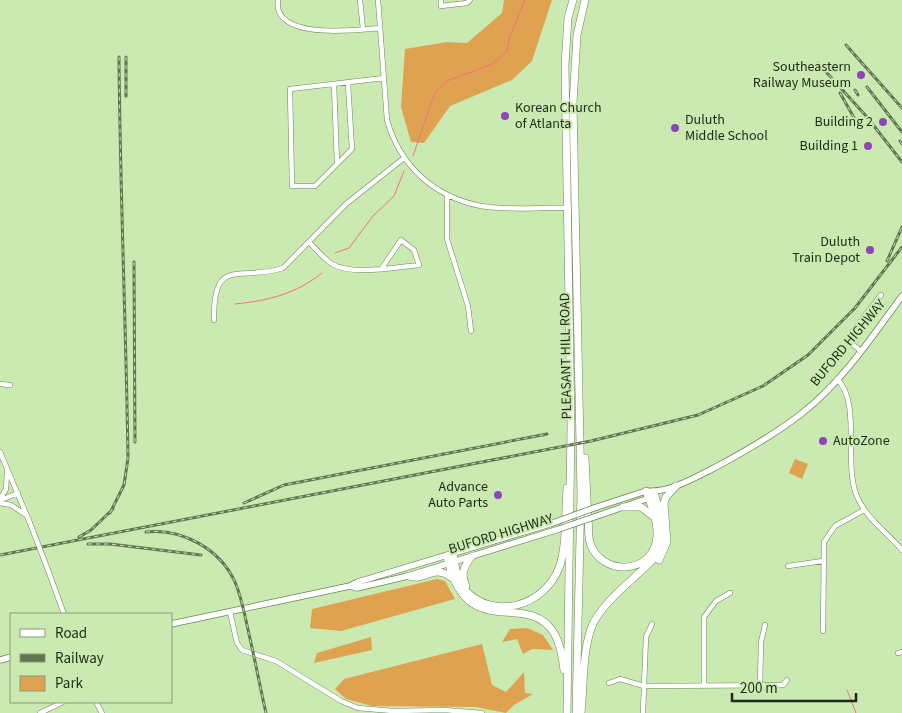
<svg xmlns="http://www.w3.org/2000/svg" width="902" height="713" font-family="'Source Sans 3',sans-serif">
<style>
.green{fill:#dfa250}
.lines{fill:none;stroke-linecap:round;stroke-linejoin:round}
.stream{stroke:#f66f85;stroke-width:1}
.minor-casing{stroke:#6b8854;stroke-width:5.5}
.major-casing{stroke:#6b8854;stroke-width:7}
.highway-casing{stroke:#6b8854;stroke-width:8}
.minor{stroke:#fff;stroke-width:4.5}
.major{stroke:#fff;stroke-width:5.5}
.highway{stroke:#fff;stroke-width:7}
.rail-casing{stroke:#627552;stroke-width:3}
.rail{stroke:#caeab2;stroke-width:1;stroke-dasharray:4;stroke-linecap:butt}
.minor-bridge-casing{stroke:#6b8854;stroke-width:5.5;stroke-linecap:butt}
.major-bridge-casing{stroke:#6b8854;stroke-width:7;stroke-linecap:butt}
.minor-bridge{stroke:#fff;stroke-width:4.5}
.major-bridge{stroke:#fff;stroke-width:5.5}
.poi-dot{fill:#8f45b7;stroke:#caeab2;stroke-width:2}
.labels{text-anchor:middle;dominant-baseline:central;stroke-width:4;stroke-linejoin:round;paint-order:stroke}
.poi-label{font-size:14px;fill:#1e2a14;stroke:#caeab2;text-anchor:end}
.street-label{font-size:14px;fill:#1e2a14;stroke:#caeab2}
</style>
<rect width="100%" height="100%" fill="#caeab2"/>
<!-- green -->
<path class="green" d="M504,0h48l-20,61 -20,19 -62,26 -26,37 -13,-1 -10,-35 4,-58 42,-7 20,1 35,-30z
M795,459l13,5 -6,15 -13,-6z
M437,579l8,2 10,18 -114,32 -31,-3 2,-19z
M527,628l16,7 10,15 -21,-1 -9,5 -6,-15 -15,3 8,-13z
M371,637l1,13 -58,13 3,-10z
M482,644l10,41 14,7 18,-20 1,21 8,1 -19,11 -8,8 -30,-6 -104,-1 -26,-7 -11,-10 9,-10z"/>
<g class="lines">
<!-- stream -->
<path class="stream" d="M413,156l22,-64 12,-11 43,-16 9,-6 8,-8 3,-15 15,-36
M335,253l14,-5 24,-32 21,-20 10,-25
M235,304c32,-3 61,-10 87,-31
M847,690l9,23"/>
<defs>
<path id="minor" d="M278,0c-6,41 79,30 102,28
M360,0l3,29
M378,0l9,120c13,46 47,77 94,86 28,5 59,1 88,2
M441,0v6l26,-3 3,-3
M348,84l4,65 -37,37h-23l-2,-97 94,-11
M334,85l3,78
M447,195v44l21,67 3,25
M309,242c7,7 14,16 23,22 20,12 64,3 87,1l-5,-15 -13,-10 -19,28
M214,320c-1,-65 26,-38 69,-52l63,-64 58,-46
M861,351l-9,-7 -2,-9 31,-40
M837,379c24,22 7,83 19,115 9,24 30,37 46,56
M0,384l10,1
M0,452l30,71
M0,499l6,-10 1,-17
M1,500l17,-7
M0,503l11,2 15,10
M788,566l35,-5
M48,570l16,44
M230,612l7,31 5,7 34,11 65,40 17,7 35,3 51,-1 38,3
M823,631l1,-89 11,-16 29,-16
M898,653l4,-1
M609,683l11,-4 24,7 2,-49 6,-13
M704,685v-68l12,-16 14,-8
M760,685l1,-43 4,-17
M96,702l6,11
M40,713l23,-11
M643,713l1,-27 139,-1 4,-5"/>
<path id="major" d="M597,507l49,-16c23,2 48,-13 68,-23 30,-16 60,-33 87,-54 41,-32 71,-77 101,-118
M600,515l49,-17 2,-3
M350,586l7,2 51,-12 151,-47
M171,624l179,-38 8,-4 192,-58
M0,660l11,-3"/>
<path id="highway" d="M585,458c1,21 2,41 3,62 1,7 0,16 2,23 12,35 65,31 67,-7 1,-14 -6,-32 -11,-45
M623,507h18l13,10
M453,554c3,13 3,26 12,36 29,31 79,16 94,-22 8,-21 6,-56 8,-80
M447,556c19,90 79,32 107,77 7,12 8,24 10,37
M659,560l8,-18 -3,-39 2,-6 10,-11
M408,576c18,6 25,-13 44,2
M466,586c-6,-12 -2,-20 6,-30
M567,713l4,-288 -6,-360 3,-47 5,-18
M576,713l5,-220 -8,-390 4,-68 8,-35
M581,713c3,-28 1,-61 11,-87 11,-26 47,-50 65,-71 10,-22 3,-41 -3,-63"/>
</defs>
<!-- minor casing -->
<use href="#minor" class="minor-casing"/>
<!-- major casing -->
<use href="#major" class="major-casing"/>
<!-- highway casing -->
<use href="#highway" class="highway-casing"/>
<!-- minor -->
<use href="#minor" class="minor"/>
<!-- major -->
<use href="#major" class="major"/>
<!-- highway -->
<use href="#highway" class="highway"/>
<defs>
<path id="rail" d="M846,45l56,63
M126,57v39
M818,63l49,54 35,45
M867,87l35,45
M855,90l3,5
M840,93l17,30
M900,141l2,3
M887,261l15,-34
M134,262l1,180
M244,503l40,-18 263,-51
M110,513l14,-28 4,-27c-2,-134 -8,-268 -9,-401
M146,532c36,-4 74,17 89,50 7,16 10,35 14,52 6,26 11,53 17,79
M79,537l12,-7 22,-21
M88,544h22l91,11
M0,555l591,-114 107,-26 65,-29 45,-31 47,-47 47,-61"/>
</defs>
<!-- rail casing -->
<use href="#rail" class="rail-casing"/>
<!-- rail -->
<use href="#rail" class="rail"/>
<defs>
<path id="minor-bridge" d="M30,523l18,47"/>
<path id="major-bridge" d="M550,524l47,-17
M559,529l41,-14"/>
</defs>
<!-- minor-bridge casing -->
<use href="#minor-bridge" class="minor-bridge-casing"/>
<!-- major-bridge casing -->
<use href="#major-bridge" class="major-bridge-casing"/>
<!-- minor-bridge -->
<use href="#minor-bridge" class="minor-bridge"/>
<!-- major-bridge -->
<use href="#major-bridge" class="major-bridge"/>
</g>
<!-- markers -->
<g class="poi-dot">
<circle cx="861" cy="75" r="5"/>
<circle cx="505" cy="116" r="5"/>
<circle cx="883" cy="122" r="5"/>
<circle cx="675" cy="128" r="5"/>
<circle cx="868" cy="146" r="5"/>
<circle cx="870" cy="250" r="5"/>
<circle cx="823" cy="441" r="5"/>
<circle cx="498" cy="495" r="5"/>
</g>
<g class="labels">
<!-- poi labels -->
<g class="poi-label">
<text x="851" y="67">Southeastern<tspan x="851" dy="16">Railway Museum</tspan></text>
<text x="515" y="108" text-anchor="start">Korean Church<tspan x="515" dy="16">of Atlanta</tspan></text>
<text x="685" y="120" text-anchor="start">Duluth<tspan x="685" dy="16">Middle School</tspan></text>
<text x="873" y="122">Building 2</text>
<text x="858" y="146">Building 1</text>
<text x="860" y="242">Duluth<tspan x="860" dy="16">Train Depot</tspan></text>
<text x="833" y="441" text-anchor="start">AutoZone</text>
<text x="488" y="487">Advance<tspan x="488" dy="16">Auto Parts</tspan></text>
</g>
<!-- street labels -->
<g class="street-label">
<text transform="translate(848 343) rotate(-50)">BUFORD HIGHWAY</text>
<text transform="translate(566 356) rotate(-91)">PLEASANT HILL ROAD</text>
<text transform="translate(501 534) rotate(-17)">BUFORD HIGHWAY</text>
</g>
</g>
<!-- legend -->
<rect x="10" y="613" width="162" height="90" fill="#caeab2" stroke="#859d73"/>
<rect x="20" y="629" width="25" height="8" fill="#ffffff" stroke="#859d73"/>
<text x="55" y="638" font-size="15" fill="#1e2a14">Road</text>
<rect x="20" y="654" width="25" height="8" fill="#627552" stroke="#859d73"/>
<text x="55" y="663" font-size="15" fill="#1e2a14">Railway</text>
<rect x="20" y="676" width="25" height="15" fill="#dfa250" stroke="#859d73"/>
<text x="55" y="688" font-size="15" fill="#1e2a14">Park</text>
<!-- scale -->
<path d="M732 693v8h124v-8" fill="none" stroke="#1e2a14" stroke-width="2.5"/>
<text x="740" y="693" font-size="15" fill="#1e2a14" stroke="#caeab2" stroke-width="4" paint-order="stroke">200 m</text>
</svg>
